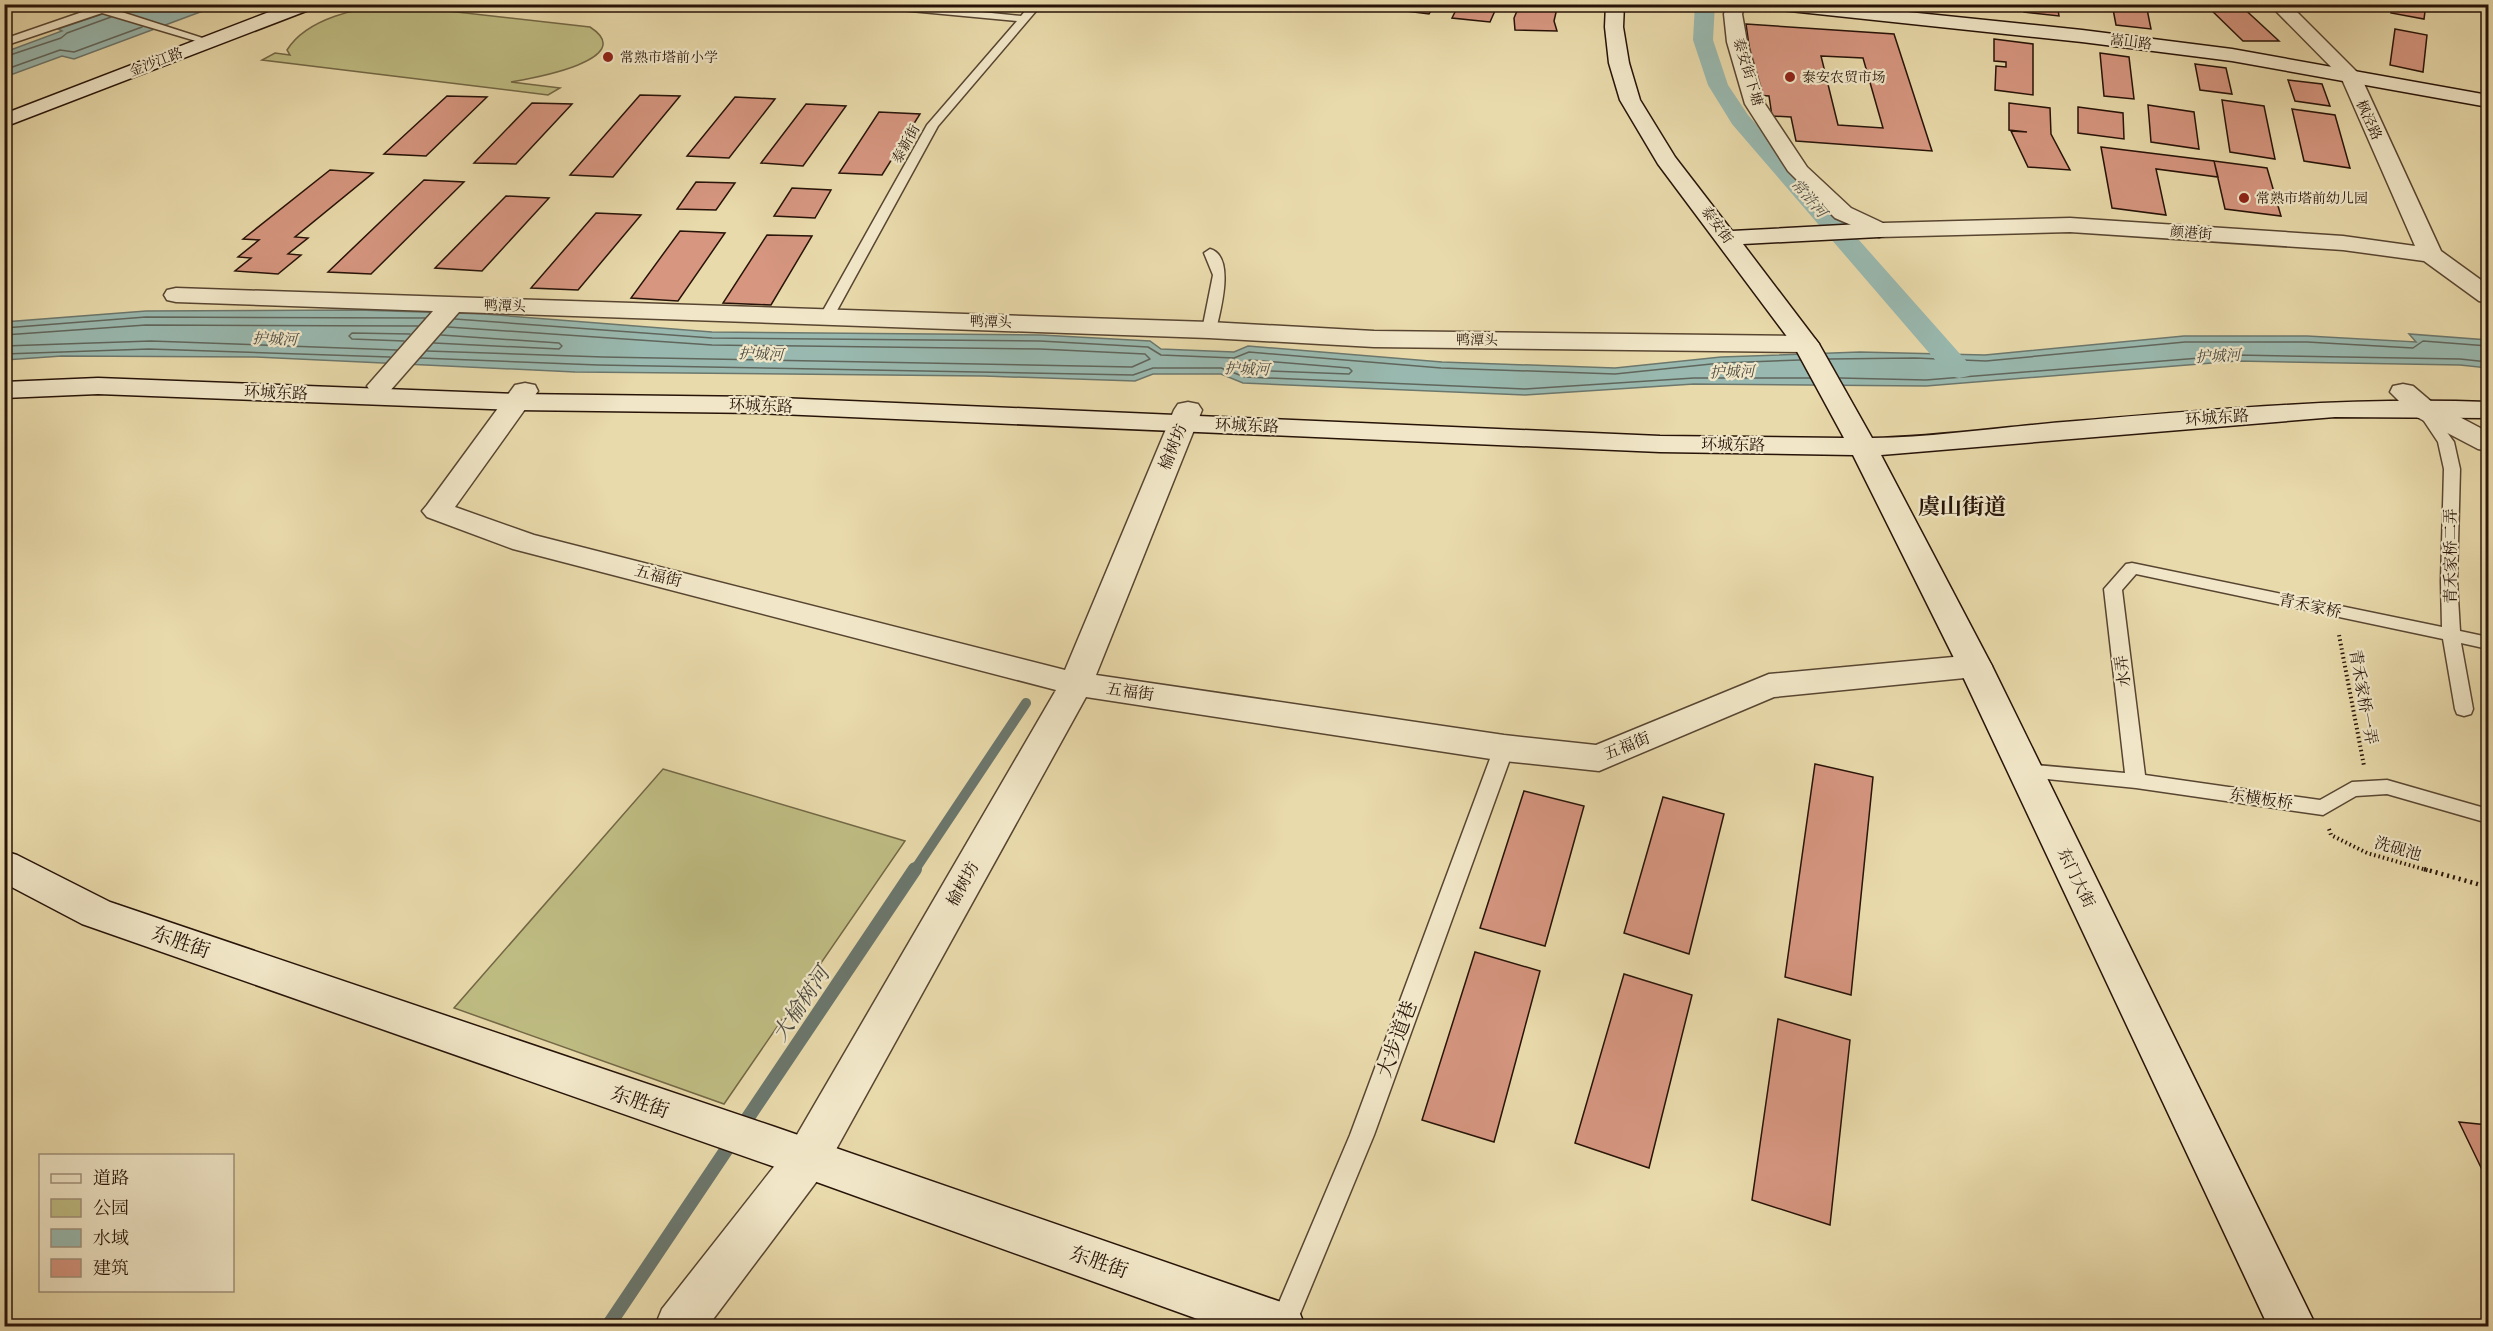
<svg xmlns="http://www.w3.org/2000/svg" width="2493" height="1331" font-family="Alegreya,'Noto Serif SC',serif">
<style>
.green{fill:#bfbd83;stroke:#736846;stroke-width:1.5}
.water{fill:#99b9b0;stroke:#6b776d;stroke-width:1.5}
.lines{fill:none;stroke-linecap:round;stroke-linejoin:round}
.shore{stroke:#60665c;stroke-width:1.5}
.stream-far1{stroke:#6b776d;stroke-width:10}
.stream{stroke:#6b776d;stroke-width:14}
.canal{fill:#99b9b0;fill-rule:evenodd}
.building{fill:#d69680;stroke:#271308;stroke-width:1.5;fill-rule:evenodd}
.lane-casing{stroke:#584531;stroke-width:3}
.street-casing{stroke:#584531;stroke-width:3}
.secondary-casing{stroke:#271308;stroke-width:3}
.path-far1{stroke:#271308;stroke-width:4;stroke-dasharray:1.5 3;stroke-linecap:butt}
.path{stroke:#271308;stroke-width:4.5;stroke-dasharray:2 4;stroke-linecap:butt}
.lane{fill:#f1e7c8;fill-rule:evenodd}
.street{fill:#f1e7c8;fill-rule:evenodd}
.secondary{fill:#f1e7c8;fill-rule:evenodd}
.poi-dot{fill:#8f2418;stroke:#f1e7c8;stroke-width:2}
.labels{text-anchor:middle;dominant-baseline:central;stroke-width:4.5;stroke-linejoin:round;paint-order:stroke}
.far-street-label{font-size:14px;fill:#271308;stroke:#f1e7c8}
.far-poi-label{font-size:14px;fill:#271308;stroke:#f1e7c8;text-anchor:start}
.far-water-label{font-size:15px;font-style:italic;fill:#4f4d43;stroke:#f1e7c8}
.street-label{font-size:16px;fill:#271308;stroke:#f1e7c8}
.near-street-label{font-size:20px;fill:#271308;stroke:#f1e7c8}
.near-water-label{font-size:21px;font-style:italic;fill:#4f4d43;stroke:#f1e7c8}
.district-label{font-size:22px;font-weight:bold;fill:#271308;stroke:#f1e7c8}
</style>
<rect width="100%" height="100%" fill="#e9daab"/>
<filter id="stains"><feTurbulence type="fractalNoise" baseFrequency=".00333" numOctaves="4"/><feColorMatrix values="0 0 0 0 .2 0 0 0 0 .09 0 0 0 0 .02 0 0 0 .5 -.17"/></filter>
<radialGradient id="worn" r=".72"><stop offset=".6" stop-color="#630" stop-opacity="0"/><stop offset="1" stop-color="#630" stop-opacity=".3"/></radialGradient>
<!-- green -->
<path class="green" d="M394,5l196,22c51,33 -62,52 -79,55l49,6 -12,7 -286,-35 13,-7 15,2 -3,-5c20,-32 72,-43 107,-45z
M663,769l242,72 -181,263 -270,-96z"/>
<!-- water -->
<path class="water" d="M129,5h90l-145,54 -12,-3 -57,21v-25l57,-21 -4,-2z
M358,310l126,4 228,18 329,3 109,6 11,8 73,3 14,-6 194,16 173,6 106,-11 139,-5 125,3 199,-19h123l109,6 -7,-8 79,6v28l-28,-3 -223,-4 -311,25 -232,-2 -169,11 -282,-12 -22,-9h-68l-18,7 -151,-5 -409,-4 -319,-15 -194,-1 -57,4 -1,-38 142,-11z"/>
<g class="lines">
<!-- shore -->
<path class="shore" d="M4,57l57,-19 6,-5 44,-16
M4,70l56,-20 14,2 68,-25
M455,319l257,19 328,3 108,6 13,8 73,3 15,-6 192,16 174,6 106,-11 79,-3
M4,328l142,-11 279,1
M4,335l142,-10 272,1
M404,341l-52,-2 -3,-3 3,-3 58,1
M434,343l125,6 3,-3 -3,-3 -118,-8
M4,346l147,-5 246,9
M427,351l176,6 529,10 18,-8 -5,-5 -105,-5 -328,-4 -264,-18
M4,354l145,-5 241,8
M420,358l178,7 535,10 20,-7h68l24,9 280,12 169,-11h116
M1829,359l86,-1 71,3 199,-19h122l106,6 10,-7 65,5
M1250,360l99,8 3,3 -3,3 -103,-4 -5,-3 1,-4z
M1840,378l86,2 311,-25 223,4 28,3"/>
<!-- stream-far1 -->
<path class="stream-far1" d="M914,871l112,-168"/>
<!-- stream -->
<path class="stream" d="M608,1326l307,-457"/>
<!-- canal -->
<path class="canal" d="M1695,4h20l-2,36 15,45 20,30 221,249 4,6 -4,6 -10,2 -10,-2 -217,-252 -24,-39 -15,-45z"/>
</g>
<!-- building -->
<path class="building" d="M1400,4h35l-6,10 -32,-4z
M1459,4h39l-8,18 -38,-4z
M1520,4h38l-4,17 3,10 -42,-1 -1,-12z
M2023,4h34l2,12 -35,-4z
M2112,4h34l5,25 -35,-4z
M2205,4h34l40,37h-36z
M2393,4h33l-2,15 -33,-6z
M1746,24l148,10 38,117 -136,-10 -5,-24 -19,-1 -3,-20 -13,-1zM1821,56l42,2 20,70 -45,-3z
M2395,29l32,6 -4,37 -33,-7z
M1994,39l39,5v51l-38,-5 1,-24 10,1v-5l-12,-1z
M2100,53l29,4 5,42 -30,-3z
M2195,64l31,4 6,26 -32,-4z
M2288,80l34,4 8,22 -35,-5z
M640,95l40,1 -67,81 -43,-2z
M447,96l40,1 -61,59 -42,-2z
M735,97l40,2 -46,59 -42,-2z
M2222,100l42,6 11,53 -45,-7z
M532,103l40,1 -56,60 -42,-1z
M2009,103l41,5 1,26 19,36 -42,-3 -17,-36 16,1 -18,-2z
M806,104l40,2 -43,60 -42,-3z
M2148,105l46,7 5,37 -48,-7z
M2078,107l45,6 1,26 -46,-6z
M2292,109l43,6 15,53 -46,-7z
M879,112l41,2 -38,61 -43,-2z
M2101,147l113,14 4,16 -62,-8 10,46 -54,-7z
M2214,161l53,7 14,48 -56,-7z
M330,170l43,3 -78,64 13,1 -20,16 13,1 -23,19 -43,-3 16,-13 -13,-1 21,-17 -16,-1z
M424,180l40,2 -93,92 -43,-2z
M696,182l39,1 -19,27 -39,-1z
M792,188l39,2 -16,28 -41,-2z
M506,196l43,2 -67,73 -47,-3z
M596,213l45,2 -63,75 -47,-2z
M680,231l45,2 -47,68 -47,-3z
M767,235l45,1 -41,69 -48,-2z
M1815,764l58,13 -22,218 -66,-18z
M1524,791l60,15 -39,140 -65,-18z
M1663,797l61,17 -35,140 -65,-21z
M1475,952l65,19 -46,171 -72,-22z
M1624,974l68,21 -43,173 -74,-25z
M1778,1019l72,21 -20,185 -78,-25z
M2459,1122l29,3v57z"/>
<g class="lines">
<defs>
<path id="lane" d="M79,4l27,3 109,35 -9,2 -104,-31 -98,33v-7l87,-30z
M863,4h41l117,12 10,-12h11l-104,122 -104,190 -7,4 -7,-4 107,-191 90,-104 -149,-14z
M1210,249c26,7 10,63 6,81l-7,4 -7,-4 11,-55 -9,-22z
M2423,405l5,1 26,36 6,27 -3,112 3,50 28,6v12l-27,-6 12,66 -2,5 -7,2 -7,-2 -2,-5 -12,-70 -307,-65 -14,16 23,185 175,25 32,-18 35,-2 101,29v14l-101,-29 -31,2 -33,19 -187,-27 -118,-12 -3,-5 3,-5 7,-2 100,9 -21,-184 22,-25 6,-1 310,64 -1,-46 3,-112 -6,-27 -22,-33z
M1504,741l7,2 3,5 -140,387 -79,191h-26l81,-191 144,-387 3,-5z"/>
<path id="street" d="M1727,4h18l-3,10 5,28 18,62 42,63 44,41 32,15 187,-5 273,18 72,10 -74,-169 -72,-73h20l71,71 81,176 47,34v18l-9,-2 -55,-40 -81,-11 -273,-18 -191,5 -44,-19 -47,-47 -43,-67 -18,-62 -3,-28z
M176,288l1033,34 165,9 432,5 9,3 4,5 -4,5 -9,3 -432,-5 -165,-9 -750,-26 -70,80 -9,2 -9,-2 -4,-6 66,-75 -257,-9 -9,-2 -3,-5 3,-5z
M525,383l10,2 3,6 -83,116 79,28 531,135 109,-260 4,-6 10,-2 10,2 4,6 -106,265 408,60 92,10 173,-71 206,-19 12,3 5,8 -5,8 -12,3 -201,20 -175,74 -95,-10 -418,-64 -263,476 -115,153h-53l7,-17 129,-164 265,-455 -543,-141 -86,-32 -5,-6 5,-6 88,-120z
M2403,384l10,2 20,17 55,29v19l-10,-2 -65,-34 -23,-23 3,-6z"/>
<path id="secondary" d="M290,4h27l-3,4 -310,119v-13z
M1606,4h18l-1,23 6,36 11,37 35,57 57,74 147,-8 8,2 4,5 -4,5 -8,2 -136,7 76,100 53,94c68,-1 136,-12 204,-17 137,-12 275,-24 412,-19v16l-153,-1 -454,38 111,211 324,660h-48l-310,-660 -105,-211 -193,-3 -901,-39 -243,-3 -418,-16 -94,4v-16l94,-4 418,16 243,3 901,39 184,2 -50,-92 -136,-182 -38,-64 -11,-37 -4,-36z
M1762,4h68l252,26 150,19 256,46v12l-256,-46 -150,-19 -311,-33z
M4,851l13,4 93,47 665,225 506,175 17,7 7,17h-88l-442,-159 -693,-243 -78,-41z"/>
</defs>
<!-- lane casing -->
<use href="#lane" class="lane-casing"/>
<!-- street casing -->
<use href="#street" class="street-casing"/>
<!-- secondary casing -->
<use href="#secondary" class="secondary-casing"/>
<!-- path-far1 -->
<path class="path-far1" d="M2339,635l25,131
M2329,829l2,6 36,18 63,18"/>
<!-- path -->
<path class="path" d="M2424,869l64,18"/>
<!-- lane -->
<use href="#lane" class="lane"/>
<!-- street -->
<use href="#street" class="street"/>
<!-- secondary -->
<use href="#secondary" class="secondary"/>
</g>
<!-- markers -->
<g class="poi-dot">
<circle cx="608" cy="57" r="6"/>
<circle cx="1790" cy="77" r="6"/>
<circle cx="2244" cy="198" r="6"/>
</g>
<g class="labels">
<!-- far-street labels -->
<g class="far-street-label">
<text transform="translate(2131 42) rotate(7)">嵩山路</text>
<text transform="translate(156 62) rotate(-21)">金沙江路</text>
<text transform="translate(1748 72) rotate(73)">泰安街下塘</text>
<text transform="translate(2369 120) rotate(66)">枫泾路</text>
<text transform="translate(906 144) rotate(-61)">泰新街</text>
<text transform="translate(1717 225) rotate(53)">泰安街</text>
<text transform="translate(2191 233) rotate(4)">颜港街</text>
<text transform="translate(505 306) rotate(2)">鸭潭头</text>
<text transform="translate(991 322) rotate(2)">鸭潭头</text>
<text transform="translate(1477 340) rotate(1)">鸭潭头</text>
</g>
<!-- far-poi labels -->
<g class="far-poi-label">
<text x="620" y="57">常熟市塔前小学</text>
<text x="1802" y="77">泰安农贸市场</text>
<text x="2256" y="198">常熟市塔前幼儿园</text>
</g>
<!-- far-water labels -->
<g class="far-water-label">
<text transform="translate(1809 198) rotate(49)">常浒河</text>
<text transform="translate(275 339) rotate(2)">护城河</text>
<text transform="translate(761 354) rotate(2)">护城河</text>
<text transform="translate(2218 356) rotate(-3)">护城河</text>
<text transform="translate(1247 369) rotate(2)">护城河</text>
<text transform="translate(1732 372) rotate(-2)">护城河</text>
</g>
<!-- street labels -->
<g class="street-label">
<text transform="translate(276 393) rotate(2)">环城东路</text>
<text transform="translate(761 406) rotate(2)">环城东路</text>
<text transform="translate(2217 418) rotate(-4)">环城东路</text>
<text transform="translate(1247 426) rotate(2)">环城东路</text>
<text transform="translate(1733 445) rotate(1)">环城东路</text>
<text transform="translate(1173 447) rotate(-68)">榆树坊</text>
<text transform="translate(2451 556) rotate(-90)">青禾家桥二弄</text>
<text transform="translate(658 576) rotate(14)">五福街</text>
<text transform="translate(2310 606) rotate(12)">青禾家桥</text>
<text transform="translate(2123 671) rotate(-97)">水弄</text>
<text transform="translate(1130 692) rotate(8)">五福街</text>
<text transform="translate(2363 697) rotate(80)">青禾家桥一弄</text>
<text transform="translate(1627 746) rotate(-22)">五福街</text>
<text transform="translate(2261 799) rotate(8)">东横板桥</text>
<text transform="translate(2398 849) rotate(16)">洗砚池</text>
<text transform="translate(2076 878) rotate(64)">东门大街</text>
<text transform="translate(963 884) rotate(-61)">榆树坊</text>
</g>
<!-- near-street labels -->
<g class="near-street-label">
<text transform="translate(181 942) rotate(19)">东胜街</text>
<text transform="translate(1397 1039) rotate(-70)">大步道巷</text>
<text transform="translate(640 1102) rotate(19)">东胜街</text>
<text transform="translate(1099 1262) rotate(19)">东胜街</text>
</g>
<!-- near-water labels -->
<g class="near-water-label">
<text transform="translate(801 1004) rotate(-56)">大榆树河</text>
</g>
<!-- district labels -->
<g class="district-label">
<text x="1962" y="507">虞山街道</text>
</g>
</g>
<!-- margin -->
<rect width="2493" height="1331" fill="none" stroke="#e9daab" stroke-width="24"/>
<rect x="6" y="6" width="2481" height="1319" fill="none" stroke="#271308" stroke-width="3"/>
<rect x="12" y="12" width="2469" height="1307" fill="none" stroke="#271308" stroke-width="1.5"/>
<!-- legend -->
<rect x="39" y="1154" width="195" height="138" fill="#f1e7c8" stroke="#a0927b" stroke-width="1.5"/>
<rect x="51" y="1174" width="30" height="9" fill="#f1e7c8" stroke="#a0927b" stroke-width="1.5"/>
<text x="93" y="1184" font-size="18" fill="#271308">道路</text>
<rect x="51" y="1199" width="30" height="18" fill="#bfbd83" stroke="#a0927b" stroke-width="1.5"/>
<text x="93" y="1214" font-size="18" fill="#271308">公园</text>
<rect x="51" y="1229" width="30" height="18" fill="#99b9b0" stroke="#a0927b" stroke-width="1.5"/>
<text x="93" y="1244" font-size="18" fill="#271308">水域</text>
<rect x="51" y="1259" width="30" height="18" fill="#d69680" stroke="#a0927b" stroke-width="1.5"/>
<text x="93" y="1274" font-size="18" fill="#271308">建筑</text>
<rect width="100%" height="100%" filter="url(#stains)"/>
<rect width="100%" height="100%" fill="url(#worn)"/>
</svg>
